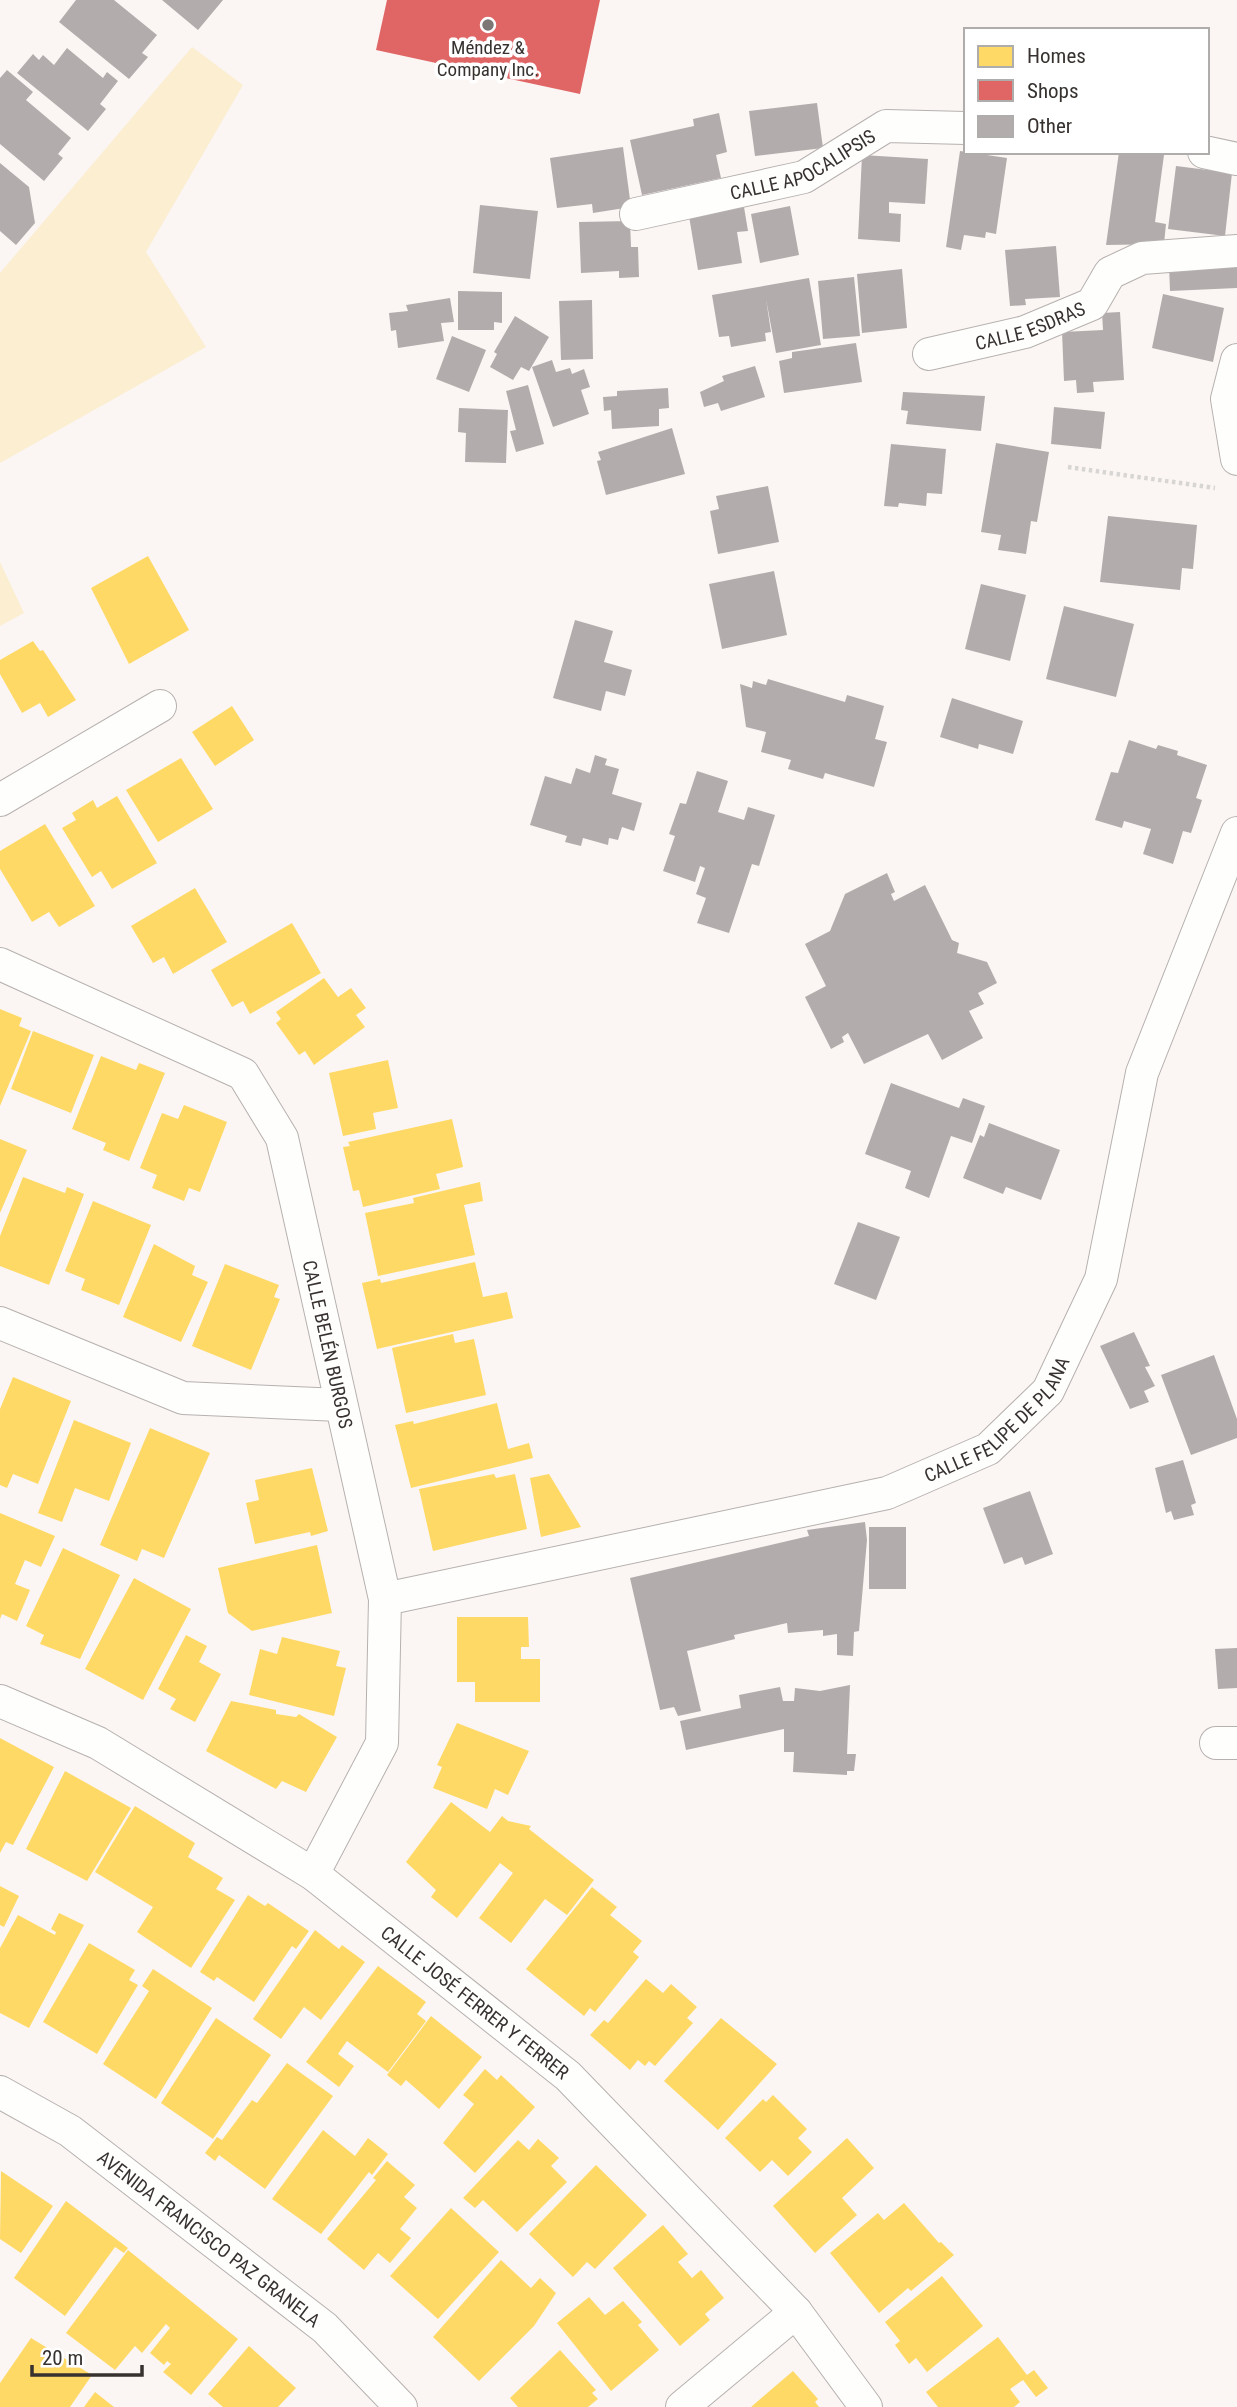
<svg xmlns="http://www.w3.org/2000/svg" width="1237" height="2407" font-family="'Roboto Condensed',sans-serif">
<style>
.green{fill:#fceed1}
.homes{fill:#ffd966}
.shops{fill:#e06666}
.building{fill:#b2adac}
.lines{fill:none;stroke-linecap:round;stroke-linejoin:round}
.street-casing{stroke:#b6b1af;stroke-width:34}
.path{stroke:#d8d6d5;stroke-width:4.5;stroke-dasharray:3.5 3.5;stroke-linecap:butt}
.street{stroke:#fefefd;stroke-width:32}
.poi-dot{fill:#7c7774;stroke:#fff;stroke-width:2.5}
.labels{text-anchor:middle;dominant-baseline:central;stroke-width:7;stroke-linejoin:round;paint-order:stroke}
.poi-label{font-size:19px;fill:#37322f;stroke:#fff}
.street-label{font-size:19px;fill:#37322f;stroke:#fff}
</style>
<rect width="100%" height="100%" fill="#fbf6f4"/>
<!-- green -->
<path class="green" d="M192,47l51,38 -97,167 60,95 -206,116v-190z
M0,562l24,51 -24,13z"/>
<!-- homes -->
<path class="homes" d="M148,556l41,74 -60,34 -38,-76z
M33,641l7,10 3,-1 33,50 -28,17 -8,-14 -18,10 -22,-39v-14z
M232,706l22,34 -39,26 -23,-34z
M181,758l32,51 -55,33 -32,-52z
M117,796l40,67 -45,26 -11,-18 -9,6 -30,-49 14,-8 -4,-7 21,-13 4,8z
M45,824l50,82 -36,21 -10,-15 -17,10 -32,-53v-18z
M195,888l32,54 -54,32 -9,-17 -11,6 -22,-37z
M292,923l29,50 -71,41 -7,-13 -11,6 -21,-37z
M324,978l14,19 13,-9 15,20 -10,7 9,12 -51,38 -9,-14 -6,4 -23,-32 5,-4 -5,-7z
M0,1009l22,9 -3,8 12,5 -31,75z
M33,1031l61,24 -23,58 -60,-24z
M101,1056l35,14 3,-7 26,10 -36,88 -26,-11 3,-7 -34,-14z
M388,1060l10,48 -25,5 3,16 -33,7 -14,-63z
M184,1105l43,17 -27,70 -11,-4 -5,13 -32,-13 5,-13 -17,-7 22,-55 16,6z
M452,1119l11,48 -27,7 4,15 -77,18 -4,-17 -6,1 -10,-44 7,-1 -2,-4z
M0,1139l27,11 -27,63z
M23,1177l42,16 2,-6 17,7 -35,91 -49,-19v-30z
M480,1182l3,19 -19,4 11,50 -97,21 -13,-63 49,-10 -1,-5z
M93,1201l58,24 -32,80 -38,-15 4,-11 -20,-8z
M154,1244l41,22 -3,9 16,7 -27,60 -58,-25z
M475,1262l8,35 24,-5 6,26 -136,31 -15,-66 18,-4 1,4z
M225,1264l54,21 -5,12 6,2 -29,71 -59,-24z
M453,1334l2,9 19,-4 12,56 -80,18 -14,-65z
M13,1377l58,24 -33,83 -25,-10 -6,14 -7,-3v-76z
M497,1403l11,46 21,-6 4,15 -122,30 -16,-63 18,-4 1,3z
M74,1420l57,23 -22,58 -34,-13 -13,34 -24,-9z
M150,1428l60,25 -46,105 -22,-9 -5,12 -37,-16z
M312,1468l16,63 -17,5 -1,-4 -55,12 -9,-41 13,-3 -4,-20z
M494,1474l2,4 19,-4 12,55 -94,22 -14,-62z
M549,1474l32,53 -40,10 -11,-59z
M0,1513l55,23 -14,31 -16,-7 -10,24 15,6 -13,31 -15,-7 -2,5z
M317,1545l15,68 -80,18 -24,-18 -10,-45z
M63,1548l57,27 -40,84 -40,-15 4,-9 -18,-9z
M134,1578l57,31 -48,91 -58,-31z
M457,1617h71l1,30h-8v12h19v43h-65v-20h-18z
M186,1635l21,11 -8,16 22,12 -26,48 -25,-13 6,-10 -18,-10z
M282,1637l58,14 -4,15 10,2 -12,48 -85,-21 11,-46 17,5z
M231,1701l45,9v4l20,3 3,-3 38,23 -31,55 -24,-11 -6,8 -70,-38z
M457,1723l72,28 -21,44 -13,-6 -8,20 -54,-21 9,-21 -5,-2z
M0,1738l54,29 -41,78 -7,-3 -6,11z
M65,1771l66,37 -44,73 -61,-32z
M451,1802l39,30 12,-16 6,5 23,5 -2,3 65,51 -27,35 -22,-16 -34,44 -32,-25 34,-45 -13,-10 -43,55 -26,-21 5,-7 -30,-28z
M135,1806l60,37 -7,14 35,21 -7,11 19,11 -44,68 -54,-36 16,-25 -58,-35z
M0,1886l19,10 -15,31 -4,-2z
M592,1887l25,20 -7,8 32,26 -9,11 6,5 -44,55 -5,-4 -6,8 -58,-47z
M248,1895l17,11 3,-3 41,28 -13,18 -4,-3 -38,56 -37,-25 -3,4 -14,-9z
M59,1913l25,12 -55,103 -29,-15v-65l18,-33 37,20 1,-3 -5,-3z
M315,1930l24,19 3,-4 23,17 -44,58 -17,-13 -23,32 -28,-20z
M89,1943l46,27 -6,10 9,5 -41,69 -54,-32z
M378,1966l48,36 -9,12 9,7 -38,51 -41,-31 -9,13 16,12 -15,21 -33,-25z
M153,1969l59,39 -56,91 -53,-35 46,-73 -7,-5z
M646,1979l17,14 8,-9 26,23 -10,11 6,5 -38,43 -6,-5 -4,5 -7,-6 -8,10 -40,-35 14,-15 4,3z
M431,2016l51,41 -43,52 -33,-29 -5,6 -14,-11z
M216,2018l55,37 -58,84 -52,-36z
M721,2018l56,46 -59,66 -54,-49z
M287,2063l46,33 -68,93 -46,-34 -4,6 -10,-8 12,-16 5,3 30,-40 5,3z
M485,2069l12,11 4,-5 34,32 -60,66 -32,-30 31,-39 -11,-9z
M773,2095l34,34 -9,9 14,14 -24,24 -16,-16 -12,12 -35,-34 38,-39 3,3z
M323,2130l32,26 13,-18 20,16 -16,21 -3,-3 -48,62 -49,-35z
M847,2138l27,30 -32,30 15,17 -42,38 -42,-47z
M538,2139l21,19 -8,8 16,16 -50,50 -34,-32 -8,8 -12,-10 55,-58 11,10z
M387,2161l28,24 -11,12 13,11 -17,21 11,9 -21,25 -12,-10 -14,17 -37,-31 49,-59 -3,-2z
M596,2165l51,50 -52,54 -8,-7 -14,15 -44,-43z
M1,2171l52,35 -32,47 -21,-14z
M66,2201l62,47 -4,5 -9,-6 -50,69 -51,-38z
M904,2203l35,40 2,-1 13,13 -43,36 -3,-3 -29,25 -49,-60 48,-40 6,7z
M451,2208l48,44 -61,67 -48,-43z
M663,2225l25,29 -10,8 14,16 9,-8 23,28 -19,16 5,6 -30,26 -67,-78z
M128,2250l110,89 -47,56 -28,-23 8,-8 -4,-3 -3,4 -14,-12 20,-25 -4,-4 -24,29 -7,-7 -20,24 -49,-37z
M501,2260l30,28 9,-10 16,15 -22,33 -55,55 -46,-44z
M942,2276l41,50 -56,46 -11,-14 -7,6 -14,-19 5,-4 -15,-19z
M589,2297l16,18 18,-14 19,21 -4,3 21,25 -48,41 -54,-68z
M998,2337l29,38 7,-5 14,18 -12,9 -13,-17 -13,9 10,13 -6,5h-76l-12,-15z
M31,2338l61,37 -22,32h-70v-24z
M249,2346l47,42 -18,19h-55l-15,-13z
M560,2350l36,40 -4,3 6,6 -10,8h-70l-8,-9z
M793,2371l25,28 -3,3 4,5h-68z
M95,2392l19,15h-30z"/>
<!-- shops -->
<path class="shops" d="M387,0h213l-20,94 -204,-44z"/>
<!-- building -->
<path class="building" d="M76,0h38l43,35 -15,18 6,4 -19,22 -70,-57z
M162,0h61l-25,30z
M67,48l36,30 4,-6 11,9 -18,23 6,5 -18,22 -71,-58 16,-19 6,6 4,-5 11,10z
M7,70l26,22 -7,8 45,38 -13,16 5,4 -19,23 -44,-37v-66z
M817,103l6,45 -68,8 -6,-45z
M719,113l8,39 -11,3 5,23 -79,17 -12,-55 64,-14 -1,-7z
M623,147l8,60 -38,6 -1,-9 -35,4 -7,-50z
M960,151l47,7 -11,76 -10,-2 -1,6 -21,-3 -3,15 -15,-3z
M1119,152l45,3 -9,67 11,2 -2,20 -58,1z
M862,155l66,4 -3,45 -36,-2v11l12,1 -1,28 -42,-3z
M0,163l29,24 6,36 -19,22 -16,-14z
M1176,166l56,7 -7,63 -57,-7z
M480,205l58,6 -8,68 -57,-6z
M790,206l9,49 -39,8 -9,-49z
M744,207l4,24 -11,1 5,31 -44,7 -9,-54z
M630,221l1,26h7l1,30 -20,1v-7l-38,2 -2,-51z
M1056,246l4,51 -35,2 1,6 -16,1 -5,-56z
M1237,262v26l-67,3 -1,-26z
M902,269l5,59 -45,5 -5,-59z
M854,277l6,59 -37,3 -5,-58z
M809,278l12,67 -45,8 -10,-54 5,33 -6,1 1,8 -35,6 -2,-11 -10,1 -7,-42z
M458,291l44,1v31l-8,-1v8h-36z
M1163,294l61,14 -11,54 -61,-14z
M450,298l4,24 -13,1 3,18 -46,7 -2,-18 -5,1 -2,-18 19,-2 -2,-6z
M592,300l1,59 -32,1 -2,-59z
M1120,312l4,68 -31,2 1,10 -17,1 -1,-13 -12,1 -2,-49 41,-2 -1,-17z
M515,316l34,21 -20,34 -8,-4 -8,13 -23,-13 7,-13 -3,-2z
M452,336l34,14 -17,42 -33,-13z
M856,343l6,39 -78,11 -5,-32 13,-3v-6z
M552,360l4,12 14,-4 2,6 12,-5 6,18 -9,3 8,24 -36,13 -21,-60z
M755,366l10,31 -44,14 -3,-8 -14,4 -4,-15 24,-11 -2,-5z
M528,385l16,59 -28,8 -6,-21 6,-1 -10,-39z
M668,388l1,20 -10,1v17l-47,3 -1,-19 -7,1 -1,-14 14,-1v-5z
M903,392l82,4 -4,35 -75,-7 2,-13 -7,-1z
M1054,407l51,5 -4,37 -50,-5z
M459,408l49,2 -2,53 -41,-1 1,-29 -8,-1z
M672,428l13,46 -79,21 -9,-34 4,-1 -3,-8z
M996,443l53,9 -12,70 -6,-1 -5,33 -28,-4 3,-15 -20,-3z
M891,444l55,5 -4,45 -15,-1 -1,13 -27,-3 -1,4 -14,-1z
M768,486l11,56 -61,12 -8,-43 9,-2 -3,-13z
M1108,516l89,9 -4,44 -11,-1 -2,22 -80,-8z
M774,571l13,64 -65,14 -13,-65z
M981,584l45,11 -16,66 -45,-12z
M1064,606l70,18 -18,73 -70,-18z
M575,620l38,11 -9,31 28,8 -7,26 -19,-5 -5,20 -48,-13z
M768,679l77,23 2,-7 37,11 -9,33 12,3 -13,45 -49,-14 -2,6 -35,-10 3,-9 -30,-8 5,-20 -20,-5 -6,-43 12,4 1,-7 13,4z
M952,698l71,23 -10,33 -34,-10 -1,5 -38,-12z
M1129,740l27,9 2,-4 20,6 -1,4 30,10 -11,33 6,2 -11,33 -8,-2 -10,33 -30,-10 8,-25 -27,-8 -2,7 -27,-8 16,-48 7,1z
M595,755l12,4 -2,6 14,4 -7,25 30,9 -8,28 -12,-4 -4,13 -9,-2 -1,7 -25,-7 -2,8 -16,-4 2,-6 -37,-11 15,-49 26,8 5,-16 14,5z
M697,771l31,10 -10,31 26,8 4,-13 27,8 -16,51 -7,-2 -23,69 -32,-10 9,-25 -10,-4 9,-26 -5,-2 -5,16 -32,-11 12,-35 -6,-2 11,-31 6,1z
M887,873l8,19 -4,2 3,7 31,-16 27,55 7,3 -2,10 30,9 10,21 -19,10 6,11 -15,7 14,27 -41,22 -14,-26 -64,30 -16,-31 -6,4 2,5 -13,7 -26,-52 21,-11 -21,-42 25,-13 15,-37z
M891,1083l68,25 4,-10 22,8 -13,37 -21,-7 -22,62 -24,-10 6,-17 -46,-17z
M989,1123l71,27 -19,50 -35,-13 -3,7 -40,-16 17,-43 4,2z
M858,1222l42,15 -24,63 -42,-16z
M1134,1332l16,34 -5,1 10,19 -11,5 5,11 -19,7 -30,-63z
M1214,1355l23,64v19l-46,17 -30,-80z
M1183,1460l13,43 -5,2 3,10 -20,5 -3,-9 -5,2 -11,-45z
M1030,1491l23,63 -28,11 -3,-8 -18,7 -21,-56z
M865,1522l2,18 -8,91 -5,1 -1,24 -16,-1v-21l-14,2v-6l-35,3 -1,-10 -53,12 1,4 -48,12 14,60 -23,5 -4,-9 -14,3 -30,-132 179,-42 -2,-6z
M869,1527h37v62h-37z
M1237,1648v40l-19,1 -3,-40z
M850,1685l-3,69h9l-2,17h-7v4l-54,-3 1,-20h-10v-23l-98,21 -6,-29 61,-13 -2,-13 41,-8 3,14h11l1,-13 25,3z"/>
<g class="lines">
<defs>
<g id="street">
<path d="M1204,152l33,7"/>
<path id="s1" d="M636,214l168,-37 82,-51 80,2"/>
<path id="s2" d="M929,354l96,-22 67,-28 18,-31 32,-15 95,-7"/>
<path d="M1237,360l-10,39 10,60"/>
<path d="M0,800l160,-94"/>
<path id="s3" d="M0,964l243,110 39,64 103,461 -3,144 -69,131"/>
<path d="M0,1323l183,75 157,7"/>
<path id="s4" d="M385,1599l502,-106 101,-44 60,-58 53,-112 41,-206 95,-240"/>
<path id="s5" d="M0,1701l98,42 215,131 255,202 228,236 70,95"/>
<path d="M1216,1743h21"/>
<path id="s6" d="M0,2092l70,39 255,197 76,79"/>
<path d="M682,2407l114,-95"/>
</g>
</defs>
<!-- street casing -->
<use href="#street" class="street-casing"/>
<!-- path -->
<path class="path" d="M1068,467l147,21"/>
<!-- street -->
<use href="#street" class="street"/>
</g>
<!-- markers -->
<circle class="poi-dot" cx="488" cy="25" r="7"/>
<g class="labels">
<!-- poi labels -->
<g class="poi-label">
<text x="488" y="47">Méndez &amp;<tspan x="488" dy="22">Company Inc.</tspan></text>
</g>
<!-- street labels -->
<g class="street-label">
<text stroke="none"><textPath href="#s1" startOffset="175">CALLE APOCALIPSIS</textPath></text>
<text stroke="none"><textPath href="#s2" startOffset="105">CALLE ESDRAS</textPath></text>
<text stroke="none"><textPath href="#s3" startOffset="553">CALLE BELÉN BURGOS</textPath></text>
<text stroke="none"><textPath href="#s4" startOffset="649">CALLE FELIPE DE PLANA</textPath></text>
<text stroke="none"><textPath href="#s5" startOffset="565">CALLE JOSÉ FERRER Y FERRER</textPath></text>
<text stroke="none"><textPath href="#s6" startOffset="256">AVENIDA FRANCISCO PAZ GRANELA</textPath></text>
</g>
</g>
<!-- legend -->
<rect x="964" y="28" width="245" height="126" fill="#ffffff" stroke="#afadac" stroke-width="2"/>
<rect x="978" y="46" width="35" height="21" fill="#ffd966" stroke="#afadac" stroke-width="2"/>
<text x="1027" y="63" font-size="21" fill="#37322f">Homes</text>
<rect x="978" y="80" width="35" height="21" fill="#e06666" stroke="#afadac" stroke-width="2"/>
<text x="1027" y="98" font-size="21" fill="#37322f">Shops</text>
<rect x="978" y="116" width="35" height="21" fill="#b2adac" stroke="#afadac" stroke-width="2"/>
<text x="1027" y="133" font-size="21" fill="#37322f">Other</text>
<!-- scale -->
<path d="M32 2365v10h110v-10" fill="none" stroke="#37322f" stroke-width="3.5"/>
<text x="42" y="2365" font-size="21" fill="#37322f" stroke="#ffffff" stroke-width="5" paint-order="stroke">20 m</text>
</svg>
